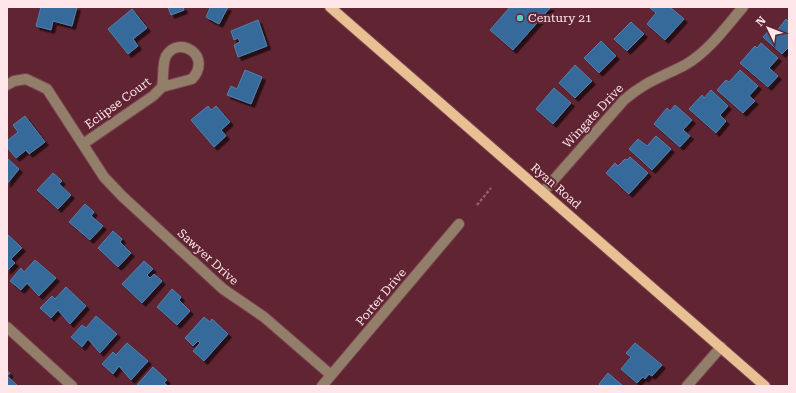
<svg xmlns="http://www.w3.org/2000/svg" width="796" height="393" font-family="'Roboto Serif',serif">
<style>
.building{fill:#346a9b;stroke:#5181af;filter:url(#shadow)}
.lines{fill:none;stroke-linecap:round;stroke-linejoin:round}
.minor-casing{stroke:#79434f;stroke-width:12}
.major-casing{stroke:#79434f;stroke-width:12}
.path{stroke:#92616c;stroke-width:2.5;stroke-dasharray:3 2;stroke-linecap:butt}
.minor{stroke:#937f69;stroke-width:10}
.major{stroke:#e9c094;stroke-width:10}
.poi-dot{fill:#55cec5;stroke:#602432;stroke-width:1.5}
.labels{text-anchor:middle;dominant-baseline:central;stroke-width:4;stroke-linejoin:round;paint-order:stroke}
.poi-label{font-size:12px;fill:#fee6ea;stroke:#602432;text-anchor:start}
.street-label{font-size:12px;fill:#fee6ea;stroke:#602432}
</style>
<defs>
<filter id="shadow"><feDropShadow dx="3.5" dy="3.5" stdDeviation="0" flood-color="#0009"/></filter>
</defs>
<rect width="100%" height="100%" fill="#602432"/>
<!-- building -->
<path class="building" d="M41,7h36l-5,19 -19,-5 -2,9 -15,-4z
M168,7h15l1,3 -13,5z
M208,7h20l-9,17 -13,-7 4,-9z
M510,7h41l-38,43 -23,-20z
M649,7h21l14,12 -19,21 -18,-16 9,-11z
M132,9l15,19 -14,11 5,7 -10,8 -20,-25z
M786,19l3,3v25l-7,7 -19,-17 8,-9 5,4z
M258,20l9,26 -29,11 -4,-12 6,-3 -2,-4 -4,2 -3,-9z
M631,22l13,12 -17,17 -13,-12z
M601,41l15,15 -17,17 -15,-15z
M761,43l17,15 -9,10 9,8 -10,11 -28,-24 15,-17 2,2z
M575,65l17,16 -17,17 -16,-15z
M245,70l17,7 -11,27 -24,-9 4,-9 6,3z
M740,70l18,16 -9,10 6,5 -12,12 -26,-23 9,-10 3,2z
M554,88l17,15 -18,21 -17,-15z
M711,90l17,16 -8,9 6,6 -10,12 -27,-24 13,-14 2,3z
M675,105l17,15 -9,10 7,6 -10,11 -26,-23 13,-16 3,3z
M208,106l3,4 5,-4 14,16 -9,8 5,6 -12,11 -23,-27z
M25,116l20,26 -16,12 -3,-4 -10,8 -9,-11v-6l11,-9 -5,-7z
M656,136l15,13 -19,21 -23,-21 9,-10 9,7z
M630,157l18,16 -19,21 -23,-21 9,-10 3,3 7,-7 2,1z
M7,158l12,11 -12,15z
M53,173l9,8 -3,3 12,11 -13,14 -21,-19z
M85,204l9,8 -3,4 12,10 -13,14 -21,-18z
M113,231l9,8 -2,3 11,11 -13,14 -20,-19z
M7,234l15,14 -11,11 4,4 -8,8z
M35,260l21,18 -17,18 -12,-13 -6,7 -11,-9 11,-13 3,4z
M144,261l9,8 -6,6 3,3 4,-4 8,7 -20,22 -20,-19z
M66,287l20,19 -16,18 -12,-14 -7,8 -11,-10 12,-12 3,3z
M172,289l9,8 -2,3 11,11 -13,14 -20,-18z
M96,316l21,18 -17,19 -12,-14 -6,8 -11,-10 11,-12 4,3z
M204,317l6,5 2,-3 16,15 -24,27 -11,-10 7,-8 -2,-2 -5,5 -8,-8z
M127,343l21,18 -17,19 -12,-14 -6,8 -11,-10 11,-12 3,3z
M635,343l27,22 -10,11 -3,-2 -4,5 -2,-2 -6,6 -16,-14 10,-12 -5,-4z
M153,367l14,13 -3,3 4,3h-32z
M7,371l3,2 -3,3 11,10h-11z
M608,373l15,13h-22l-2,-2z"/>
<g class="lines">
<defs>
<path id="minor" d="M7,85l7,-4 12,-2 21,10 57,88 18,19 101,93 41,28 67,58
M83,144l70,-48 9,-9 30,-8c21,-23 -13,-45 -26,-23 -4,8 -2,21 -4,31
M543,192l81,-92c22,-19 36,-22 61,-35 23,-13 41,-38 58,-58
M7,327l65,59
M322,386l137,-162
M687,386l34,-39"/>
<path id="major" d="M330,7l435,379"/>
</defs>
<!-- minor casing -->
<use href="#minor" class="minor-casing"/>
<!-- major casing -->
<use href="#major" class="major-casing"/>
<!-- path -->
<path class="path" d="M477,205l14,-17"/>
<!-- minor -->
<use href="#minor" class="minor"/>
<!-- major -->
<use href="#major" class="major"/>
</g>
<!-- markers -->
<circle class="poi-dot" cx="520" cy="18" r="4"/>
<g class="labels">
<!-- poi labels -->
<g class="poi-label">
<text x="528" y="18">Century 21</text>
</g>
<!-- street labels -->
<g class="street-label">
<text transform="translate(118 103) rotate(-36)">Eclipse Court</text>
<text transform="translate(593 116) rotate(-47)">Wingate Drive</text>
<text transform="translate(556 186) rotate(41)">Ryan Road</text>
<text transform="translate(208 257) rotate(42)">Sawyer Drive</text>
<text transform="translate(381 297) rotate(-50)">Porter Drive</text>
</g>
</g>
<!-- border -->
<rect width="796" height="393" fill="none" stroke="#fee6ea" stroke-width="16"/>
<!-- north arrow -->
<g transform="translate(768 28) rotate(313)" stroke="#602432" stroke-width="3" paint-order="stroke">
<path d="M0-3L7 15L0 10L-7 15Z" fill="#fee6ea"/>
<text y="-6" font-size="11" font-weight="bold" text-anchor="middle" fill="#fee6ea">N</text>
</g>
</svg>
